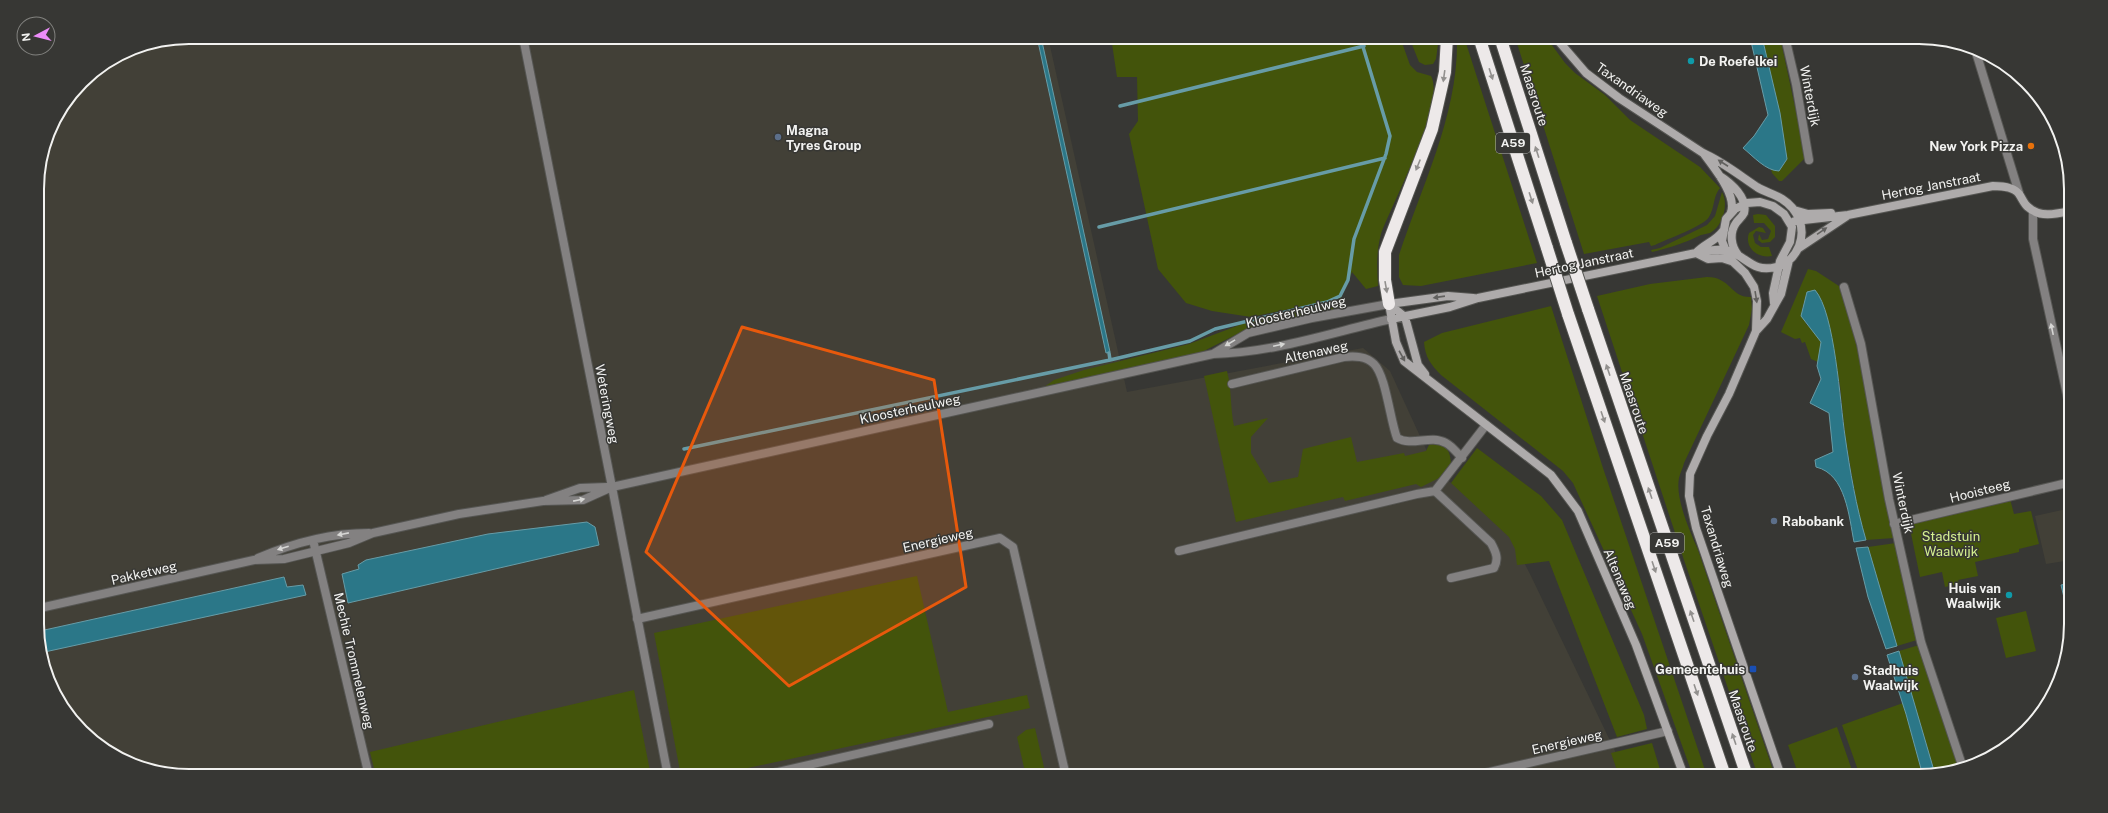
<svg xmlns="http://www.w3.org/2000/svg" width="2108" height="813" font-family="'Public Sans',sans-serif">
<style>
.built{fill:#424037}
.green{fill:#43540b}
.water{fill:#2b7788;stroke:#679ca7}
.lines{fill:none;stroke-linecap:round;stroke-linejoin:round}
.stream{stroke:#679ca7;stroke-width:3.5}
.minor-casing{stroke:#555552;stroke-width:10}
.tertiary-casing{stroke:#555552;stroke-width:10}
.secondary-casing{stroke:#555552;stroke-width:10}
.motorway-casing{stroke:#555552;stroke-width:14}
.minor{stroke:#838181;stroke-width:8}
.tertiary{stroke:#838181;stroke-width:8}
.secondary{stroke:#aeabab;stroke-width:8}
.motorway{stroke:#ede9e9;stroke-width:12}
.motorway-bridge-casing{stroke:#555552;stroke-width:14;stroke-linecap:butt}
.motorway-bridge{stroke:#ede9e9;stroke-width:12}
.oneway{fill:#92908e}
.oneway2{fill:#61605e}
.oneway3{fill:#d6d6d4}
.marked{fill:#e8590c;fill-opacity:0.2;stroke:#e8590c;stroke-width:3;stroke-linejoin:round}
.culture-dot{fill:#0f9aa8;stroke:#373734;stroke-width:1.5}
.service-dot{fill:#5c6f8a;stroke:#373734;stroke-width:1.5}
.food-dot{fill:#e8710a;stroke:#373734;stroke-width:1.5}
.transit-dot{fill:#1a4fb4;stroke:#373734;stroke-width:1.5}
.labels{text-anchor:middle;dominant-baseline:central;stroke-width:3;stroke-linejoin:round;paint-order:stroke}
.shield{fill:#373734;stroke:#babab8;stroke-width:1}
.shield-label{font-size:12px;font-weight:bold;fill:#f2f2f0}
.poi-label{font-size:13px;font-weight:bold;fill:#f2f2f0;stroke:#373734;text-anchor:start}
.street-label{font-size:13px;fill:#f2f2f0;stroke:#373734}
.park-label{font-size:13px;fill:#d5f18f;stroke:#373734}
.rim{fill:none;stroke:#f2f2f0;stroke-width:2}
</style>
<rect width="100%" height="100%" fill="#373734"/>
<!-- built -->
<path class="built" d="M189,37h859l79,355 236,-44 27,23 47,102 63,44 30,57 97,202h-1438l-49,-8 -36,-18 -29,-26 -22,-33 -13,-38 -3,-474 16,-57 36,-47 42,-27z
M2071,508v52l-25,4 -11,-48z"/>
<!-- green -->
<path class="green" d="M1111,37h289l10,28 7,7 14,4c15,26 -39,128 -50,158 -5,18 -4,34 -3,52l-12,3 -14,-17 -11,26 -90,19 -39,-6 -26,-8 -28,-34 -29,-135 9,-13 -1,-44h-20z
M1409,37h30l-3,22 -3,5 -8,1 -6,-3z
M1457,37h7l73,226 -116,23 -18,-1 -4,-8v-22c23,-70 60,-142 58,-218z
M1515,37h31l19,26 10,10 30,22 25,25 70,47 20,21c-7,8 -5,19 -11,29 -5,9 -42,22 -54,28l-4,1 -2,-4 -65,12z
M1762,37h18l25,117v4l-23,23h-3l-7,-8 -1,-4 9,1 7,-11 -7,-46z
M1722,192c7,12 1,34 -12,41 -3,1 -6,1 -9,2 -16,8 -32,13 -49,17l-1,-2 9,-2 47,-23 8,-9z
M1758,214l8,1 9,11v11l-5,5 -8,1 -4,-3 1,-6 3,6 6,-1 3,-8 -7,-8h-10l-1,-8z
M1759,227l4,1 3,5 -10,-2 -3,4 2,8 6,4h8l3,9c-15,3 -28,-9 -23,-23z
M1808,269l8,2 26,17 21,84 31,166 -28,2 -8,-29 -13,-76 -5,-50 -16,-78 -17,-15 -5,18 4,14 8,7 7,11 -3,20 -7,-3 -6,-17 -3,1 -2,-5 -5,1 -14,-7z
M1707,277c24,0 24,21 44,20l1,12 -3,16 -65,138c-1,5 -4,10 -5,15 -4,21 11,53 19,72l77,226h-17l-74,-216 -87,-264 53,-12z
M1330,304l11,5 -92,19 -47,24 -158,35 10,-7 30,-10 105,-26 56,-21z
M1551,306l52,162 104,308h-14l-51,-142 -69,-151 -10,-12 -122,-96c-10,-10 -16,-18 -17,-33l18,-9z
M1227,371c5,19 3,36 7,55l34,-8 -17,19v16l18,30 29,-6 5,-28 48,-12 6,25 47,-9 1,3 21,-5 4,-8c15,2 20,5 21,20l-12,15 -18,9 -5,-3 -71,17 -2,-4 -107,25 -32,-146z
M1477,448l64,48 21,24 82,195 3,14 -30,8 -68,-176 -32,4 -2,-16 -6,-12 -58,-54z
M2010,499l4,15 17,-3 8,33 -20,5v3l-44,10 3,14 -20,4 1,4 -14,3 -3,-15 -22,5 -11,-53z
M1896,543l21,97 -20,6 -29,-99z
M917,576l31,136 79,-17 3,13 -320,68h-25l-5,-5 -26,-138z
M2026,611l10,40 -30,7 -10,-40z
M1919,645l41,124 -25,5 -36,-123z
M634,690l17,86h-275l-6,-24z
M1903,703l20,73h-63l-18,-51z
M1837,727l17,49h-55l-11,-31z
M1035,728l11,48h-20l-9,-39 9,-7z
M1652,743l10,33h-43l-8,-23z"/>
<!-- water -->
<path class="water" d="M1037,37h4l69,315 -4,1z
M1750,37h12l18,76 7,46 -8,12c-13,0 -26,-15 -36,-23l11,-12 14,-21z
M1815,290c20,23 25,113 30,146 5,35 11,70 21,104l-12,2c-5,-25 -8,-68 -38,-75l-1,-7 18,-8 -4,-39 -19,-10 11,-24 -4,-13 4,-24 -20,-26 6,-24z
M587,522l8,5 4,18 -251,58 -6,-29 17,-5 -1,-4 8,-5 122,-26z
M1868,547l29,99 -11,3 -18,-52 -12,-49z
M284,577l3,10 16,-2 3,10 -266,58v-22z
M2071,583v26l-4,1 -6,-25z
M1899,651l36,123 -12,2 -17,-62 -19,-59z"/>
<g class="lines">
<!-- stream -->
<path class="stream" d="M1120,106l244,-60
M1099,227l286,-69
M1109,353l1,7
M684,449l426,-89 80,-19 25,-12 112,-27 13,-6 8,-16 6,-41 32,-85 4,-18 -30,-99"/>
<defs>
<path id="minor" d="M523,37l89,450
M1785,37l11,47 13,76
M1975,49l44,144
M2033,211v28l37,169
M1844,287l17,57 28,155 32,143 42,126
M1232,384l112,-27c11,-1 22,-1 30,7 12,12 16,56 23,74 16,9 33,-4 49,5 6,3 11,10 16,15
M1435,491l56,52c5,9 8,16 3,25l-43,10
M546,500l34,-12 27,-1
M1894,524l177,-42
M313,540l56,236
M1179,551l238,-57 18,-3 51,-66
M258,558c35,-15 73,-25 111,-25
M40,608l214,-48 30,-1 65,-16 24,-10 86,-19 84,-13 40,-1 29,-13
M637,619l363,-81 13,9 53,229
M760,776l229,-52
M1472,776l196,-45"/>
<path id="tertiary" d="M1213,354l35,-21 64,-15 77,-14
M668,776l-56,-289 601,-133c60,-1 120,-22 178,-35"/>
<path id="secondary" d="M1704,154c10,14 33,41 27,58
M1720,176c11,7 28,22 24,37 -2,4 -6,7 -8,10 -7,10 -5,23 2,32
M1794,210l14,4 23,-1
M1795,221l53,-6 145,-29c8,0 21,1 26,8 3,4 5,10 9,13 12,11 28,7 42,4
M1799,248l48,-32
M1696,253l12,6 14,-1 9,3
M1696,253c8,-9 20,-12 27,-22
M1774,303l-1,-10 7,-32 10,-19 2,-15 -8,-13 -11,-8 -13,-4 -13,1 -12,6 -9,10 -4,22 7,17 16,15 9,14 3,14 -1,30 -27,63 -22,42 -17,38 -1,22 7,32 85,248
M1389,304l7,38 8,19 147,114 27,36 58,134 48,131
M1389,304l16,13 13,48 7,9
M1389,304l59,-8 25,2
M1391,319l59,-12 28,-9 218,-45c11,-2 22,-5 33,-2 18,6 24,22 47,16 11,-3 19,-11 23,-21 7,-18 -1,-37 -17,-47 -8,-5 -17,-7 -25,-12 -18,-12 -34,-25 -54,-34l-84,-55 -33,-25 -31,-36
M1756,331l11,-12 14,-25 8,-34"/>
<path id="motorway" d="M1479,37l68,211
M1500,37l66,206
M1389,304l-4,-24v-28l47,-123 13,-57 2,-35
M1588,309l159,467
M1568,314l157,462"/>
</defs>
<!-- minor casing -->
<use href="#minor" class="minor-casing"/>
<!-- tertiary casing -->
<use href="#tertiary" class="tertiary-casing"/>
<!-- secondary casing -->
<use href="#secondary" class="secondary-casing"/>
<!-- motorway casing -->
<use href="#motorway" class="motorway-casing"/>
<!-- minor -->
<use href="#minor" class="minor"/>
<!-- tertiary -->
<use href="#tertiary" class="tertiary"/>
<!-- secondary -->
<use href="#secondary" class="secondary"/>
<!-- motorway -->
<use href="#motorway" class="motorway"/>
<defs>
<path id="motorway-bridge" d="M1566,243l22,66
M1547,248l21,66"/>
</defs>
<!-- motorway-bridge casing -->
<use href="#motorway-bridge" class="motorway-bridge-casing"/>
<!-- motorway-bridge -->
<use href="#motorway-bridge" class="motorway-bridge"/>
</g>
<!-- one-way arrows -->
<defs><path id="oneway-solid" d="M-6-.8H1V-3.2L6.5 0L1 3.2V.8H-6Z"/></defs>
<g class="oneway">
<use href="#oneway-solid" transform="translate(1491 74) rotate(72)"/>
<use href="#oneway-solid" transform="translate(1444 76) rotate(98)"/>
<use href="#oneway-solid" transform="translate(1537 152) rotate(-108)"/>
<use href="#oneway-solid" transform="translate(1418 165) rotate(112)"/>
<use href="#oneway-solid" transform="translate(1531 198) rotate(72)"/>
<use href="#oneway-solid" transform="translate(1386 287) rotate(80)"/>
<use href="#oneway-solid" transform="translate(1608 370) rotate(-109)"/>
<use href="#oneway-solid" transform="translate(1603 417) rotate(71)"/>
<use href="#oneway-solid" transform="translate(1650 493) rotate(-109)"/>
<use href="#oneway-solid" transform="translate(1654 567) rotate(71)"/>
<use href="#oneway-solid" transform="translate(1692 616) rotate(-109)"/>
<use href="#oneway-solid" transform="translate(1696 690) rotate(71)"/>
<use href="#oneway-solid" transform="translate(1734 739) rotate(-109)"/>
</g>
<g class="oneway2">
<use href="#oneway-solid" transform="translate(1723 163) rotate(-147)"/>
<use href="#oneway-solid" transform="translate(1822 231) rotate(-34)"/>
<use href="#oneway-solid" transform="translate(1439 297) rotate(172)"/>
<use href="#oneway-solid" transform="translate(1756 297) rotate(81)"/>
<use href="#oneway-solid" transform="translate(1402 356) rotate(61)"/>
</g>
<g class="oneway3">
<use href="#oneway-solid" transform="translate(2052 329) rotate(-102)"/>
<use href="#oneway-solid" transform="translate(1230 343) rotate(149)"/>
<use href="#oneway-solid" transform="translate(1279 345) rotate(-12)"/>
<use href="#oneway-solid" transform="translate(579 500) rotate(-11)"/>
<use href="#oneway-solid" transform="translate(343 534) rotate(169)"/>
<use href="#oneway-solid" transform="translate(283 548) rotate(162)"/>
</g>
<!-- marked area -->
<path class="marked" d="M742,327l192,53 32,207 -177,99 -143,-134z"/>
<!-- markers -->
<g class="culture-dot">
<circle cx="1691" cy="61" r="4"/>
<circle cx="2009" cy="595" r="4"/>
</g>
<g class="service-dot">
<circle cx="778" cy="137" r="4"/>
<circle cx="1774" cy="521" r="4"/>
<circle cx="1855" cy="677" r="4"/>
</g>
<circle class="food-dot" cx="2031" cy="146" r="4"/>
<rect class="transit-dot" x="1749" y="665" width="8" height="8" rx="2"/>
<g class="labels">
<!-- shield labels -->
<g class="shield">
<rect x="1496" y="133" width="34" height="20" rx="3"/>
<rect x="1650" y="533" width="34" height="20" rx="3"/>
</g>
<g class="shield-label">
<text x="1513" y="143">A59</text>
<text x="1667" y="543">A59</text>
</g>
<!-- poi labels -->
<g class="poi-label">
<text x="1699" y="61">De Roefelkei</text>
<text x="786" y="130">Magna<tspan x="786" dy="15">Tyres Group</tspan></text>
<text x="2023" y="146" text-anchor="end">New York Pizza</text>
<text x="1782" y="521">Rabobank</text>
<text x="2001" y="588" text-anchor="end">Huis van<tspan x="2001" dy="15">Waalwijk</tspan></text>
<text x="1745" y="669" text-anchor="end">Gemeentehuis</text>
<text x="1863" y="670">Stadhuis<tspan x="1863" dy="15">Waalwijk</tspan></text>
</g>
<!-- street labels -->
<g class="street-label">
<text transform="translate(1632 90) rotate(35)">Taxandriaweg</text>
<text transform="translate(1534 95) rotate(72)">Maasroute</text>
<text transform="translate(1810 96) rotate(79)">Winterdijk</text>
<text transform="translate(1931 186) rotate(-11)">Hertog Janstraat</text>
<text transform="translate(1584 263) rotate(-12)">Hertog Janstraat</text>
<text transform="translate(1296 312) rotate(-13)">Kloosterheulweg</text>
<text transform="translate(1316 352) rotate(-12)">Altenaweg</text>
<text transform="translate(1634 403) rotate(71)">Maasroute</text>
<text transform="translate(607 404) rotate(79)">Weteringweg</text>
<text transform="translate(910 409) rotate(-12)">Kloosterheulweg</text>
<text transform="translate(1980 491) rotate(-14)">Hooisteeg</text>
<text transform="translate(1903 503) rotate(78)">Winterdijk</text>
<text transform="translate(938 540) rotate(-13)">Energieweg</text>
<text transform="translate(1717 547) rotate(73)">Taxandriaweg</text>
<text transform="translate(144 573) rotate(-13)">Pakketweg</text>
<text transform="translate(1620 579) rotate(67)">Altenaweg</text>
<text transform="translate(354 661) rotate(77)">Mechie Trommelenweg</text>
<text transform="translate(1743 721) rotate(71)">Maasroute</text>
<text transform="translate(1567 742) rotate(-13)">Energieweg</text>
</g>
<!-- park labels -->
<g class="park-label">
<text x="1951" y="536">Stadstuin<tspan x="1951" dy="15">Waalwijk</tspan></text>
</g>
</g>
<!-- crop -->
<path d="M0 0H2108V813H0ZM189 44H1919A145 145 0 0 1 2064 189V624A145 145 0 0 1 1919 769H189A145 145 0 0 1 44 624V189A145 145 0 0 1 189 44Z" fill="#373734" fill-rule="evenodd"/>
<path class="rim" d="M189 44H1919A145 145 0 0 1 2064 189V624A145 145 0 0 1 1919 769H189A145 145 0 0 1 44 624V189A145 145 0 0 1 189 44Z"/>
<!-- north arrow -->
<g transform="translate(36 36) rotate(263)"><circle r="19" fill="#373734" stroke="#82827f"/>
<path d="M0-3L7 15L0 10L-7 15Z" fill="#ed8cf9"/>
<text y="-6" font-size="11" font-weight="bold" text-anchor="middle" fill="#f2f2f0">N</text>
</g>
</svg>
